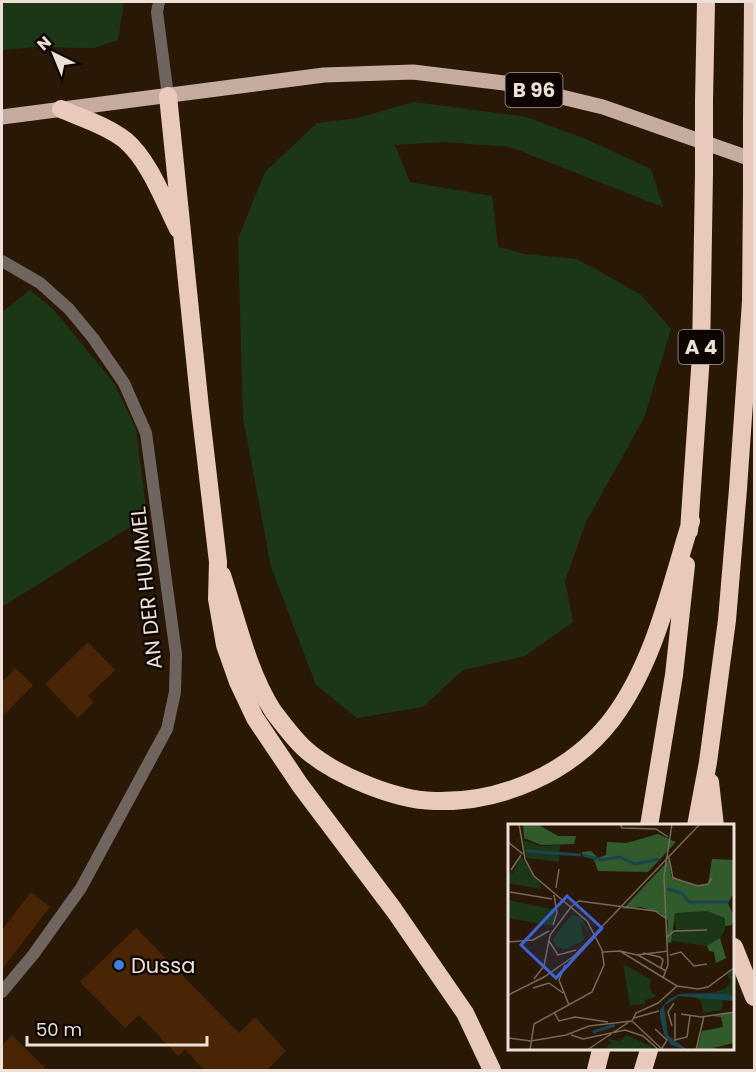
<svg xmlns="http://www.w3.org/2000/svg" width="756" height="1072" font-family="Poppins,sans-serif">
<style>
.green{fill:#1b3717}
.building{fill:#492505}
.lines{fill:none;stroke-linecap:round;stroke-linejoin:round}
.lane{stroke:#70645e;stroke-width:12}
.street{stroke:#70645e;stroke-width:12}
.primary{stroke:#c6aca0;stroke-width:15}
.highway{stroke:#e8c9bb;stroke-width:18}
.highway-bridge{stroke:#e8c9bb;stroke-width:18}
.shop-dot{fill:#3f7fe0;stroke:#0c0502;stroke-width:2}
.labels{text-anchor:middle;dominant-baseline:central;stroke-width:4.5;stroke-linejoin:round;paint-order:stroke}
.shield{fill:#0c0502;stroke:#aa9e96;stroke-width:1.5}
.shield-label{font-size:20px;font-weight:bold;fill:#eee0d6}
.street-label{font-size:21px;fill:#eee0d6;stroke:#0c0502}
.poi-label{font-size:21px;fill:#eee0d6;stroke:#0c0502;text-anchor:start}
.inset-river{fill:none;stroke:#184550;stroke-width:3}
.inset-road{fill:none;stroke:#78685a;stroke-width:1.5}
.view{fill:#3c64d8;fill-opacity:0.15;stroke:#3c64d8;stroke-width:3}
.inset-edge{fill:none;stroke:#eee0d6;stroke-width:3}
</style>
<rect width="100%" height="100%" fill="#2a1807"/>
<!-- green -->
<path class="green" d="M2,2h122l-6,38 -24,8 -59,-1 -33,3z
M414,102l112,15 62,23 63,29 12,38 -153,-60 -66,-5 -49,3 15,37 82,14 6,51 27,7 52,5 63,35 31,35 -27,89 -58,104 -21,59 8,41 -48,34 -62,14 -40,37 -66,11 -41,-33 -45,-118 -28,-150 -5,-178 27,-67 52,-49 41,-5z
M30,290l23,19 61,74 22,46 11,87 -145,91v-295z"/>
<!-- building -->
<path class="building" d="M88,642l27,28 -27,26 6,6 -16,16 -33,-34z
M15,668l18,17 -31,32v-35z
M31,892l19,15 -48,62v-39z
M136,928l103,105 16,-16 31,34 -20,20h-61l-20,-22 -7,7 -39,-41 -14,13 -45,-46z
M12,1035l36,36h-46v-26z"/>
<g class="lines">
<!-- lane -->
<path class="lane" d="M159,2l-2,10 11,84"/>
<!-- street -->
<path class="street" d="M2,261l38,22 29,26 24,29 31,45 22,50 30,221 -1,38 -8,37 -86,159 -48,67 -31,37"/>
<!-- primary -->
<path class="primary" d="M2,117l322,-42 89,-3 91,11 99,24 151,53"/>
<!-- highway -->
<path class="highway" d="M168,96l32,312 18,154 -1,37 8,46 13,37 17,36 45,67 94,125 71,103 27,57
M704,101l2,-99
M61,109c21,9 46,17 64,31 24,20 39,61 53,89
M752,120l1,-118
M689,531l12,-176 3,-182
M222,575c15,45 25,95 51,136 9,12 21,28 32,38 29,26 90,51 129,52 67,2 138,-28 179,-83 42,-57 57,-130 78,-197
M710,782l5,44
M649,826l25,-151 12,-110
M696,826l12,-64 19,-142 11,-131 13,-188 1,-110
M734,947l20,50
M596,1070l5,-20
M643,1070l6,-20"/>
<!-- highway-bridge -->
<path class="highway-bridge" d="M704,173v-72
M752,191v-71"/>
</g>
<!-- markers -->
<circle class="shop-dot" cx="119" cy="965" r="6"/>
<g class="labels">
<!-- shield labels -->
<g class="shield">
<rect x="505.5" y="73" width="57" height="34" rx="4.5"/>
<rect x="678.5" y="330" width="45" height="34" rx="4.5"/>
</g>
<g class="shield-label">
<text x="534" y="90">B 96</text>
<text x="701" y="347">A 4</text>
</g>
<!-- street labels -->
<g class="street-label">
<text transform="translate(146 588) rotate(-96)">AN DER HUMMEL</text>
</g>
<!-- poi labels -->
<g class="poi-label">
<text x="131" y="965">Dussa</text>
</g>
</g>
<!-- overview -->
<g transform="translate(508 824)">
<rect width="226" height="226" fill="#2a1807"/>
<path d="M15,16l18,6 19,-1 -1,17 -33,-4zM13,32l21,31 -2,2 -32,-6v-11l5,1zM0,76l48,10 -4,16 -44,-8zM199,87l18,7v12l-6,11 -12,5 -36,-5v-8l5,-3 -1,-8h-4l3,-9zM64,91l10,3 7,16 -9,-14 4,20 -17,9 -10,-2 -4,-6 3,-7zM115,140l27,15v11l6,7 -11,3 1,4 -16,1zM226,144v27l-22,-2 14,-5 5,-6 -4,-8zM186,173l29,1 -1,12 -19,3 -2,-12zM118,211l23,10 7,5h-51l6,-8 -3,-3 12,2z" fill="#1b3717"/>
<path d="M29,0l21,12h18l-2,8 -33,1 -17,-7 -1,-13zM150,10l18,8 -28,30 -50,-1 -5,-14 -11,-2v-3l9,-1 7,7 8,-3 1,-13 20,1zM204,35l22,1v33l-6,10 6,14 -2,8 -7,1v-8l-18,-7 -32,2 -4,30 -4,-1 1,-22 -8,-7 -19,-6 -18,2 46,-49 2,16 22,9 15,-1zM212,114l6,20 -10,5 -2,-11 -5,-1 -2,-5zM226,188v31l-21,5 8,2h-24l5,-19 21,-4 -2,-10 -9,-1z" fill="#325b2d"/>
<path d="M204,169l22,2v6l-55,-5 -15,10 4,29 19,15 -16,-5 -7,-11 -4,-18v-6l8,-10 11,-6z" fill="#184550"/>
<path class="inset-river" d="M18,27l55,4M75,31l18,5 19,-3 15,7 24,-5M159,65l15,4 7,9h39M85,208l22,-7"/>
<path class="inset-road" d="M11,0l6,35 9,17 53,45 15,29 2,15 -12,27 -58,32 -4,26M112,0l2,4 34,1 12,8M0,18l15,12M161,34l4,20 25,8 10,-2 4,-6M3,46l10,-15M48,64l3,-19M2,68l42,7M63,83l8,-6 76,10 12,8M45,101l4,-12 -3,-18M159,113l7,-6 33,-1M41,117l9,14 18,-5M0,118l25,-2 16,-9M112,127l17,4 31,-4M95,128l17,-1 57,35 21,3 10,-2 27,-20M135,129l17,4 3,3 -2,8M130,131l28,16M162,131l11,-3 13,14 13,-2M57,141l-6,15 10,25M155,154l5,-13 -4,-89 8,-52M26,155l10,-13 6,-31 21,-28M25,164l16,-5 14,10M0,171l36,-18 30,-21 126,-132M46,188l5,9 16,-4 33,5M167,189v27l12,-3 3,-21M173,190l20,3 34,-5M126,194l25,-7M124,197l4,-8 22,-10 19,-17M124,197l31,29M164,202l-4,-14 6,-9M147,205l12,11 -5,8M63,211l12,4 42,-9 18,6 16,14M0,214l23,3 35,-6 23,-9 43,-5M79,226l42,-28M188,226l8,-34"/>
<path class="view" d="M59,72l35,32 -46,50 -35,-33z"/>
<rect width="226" height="226" class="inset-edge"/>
</g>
<!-- border -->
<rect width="756" height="1072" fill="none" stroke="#eee0d6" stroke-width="6"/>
<!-- north arrow -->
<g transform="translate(54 54) rotate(317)" stroke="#0c0502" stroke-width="4.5" paint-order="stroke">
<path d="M0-4.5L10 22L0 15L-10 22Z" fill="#eee0d6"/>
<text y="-9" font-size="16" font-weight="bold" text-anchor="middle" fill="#eee0d6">N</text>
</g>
<!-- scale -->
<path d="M27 1036v9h180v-9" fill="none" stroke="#eee0d6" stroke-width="3"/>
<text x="36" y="1036" font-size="18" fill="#eee0d6" stroke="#0c0502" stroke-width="4.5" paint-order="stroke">50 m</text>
</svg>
